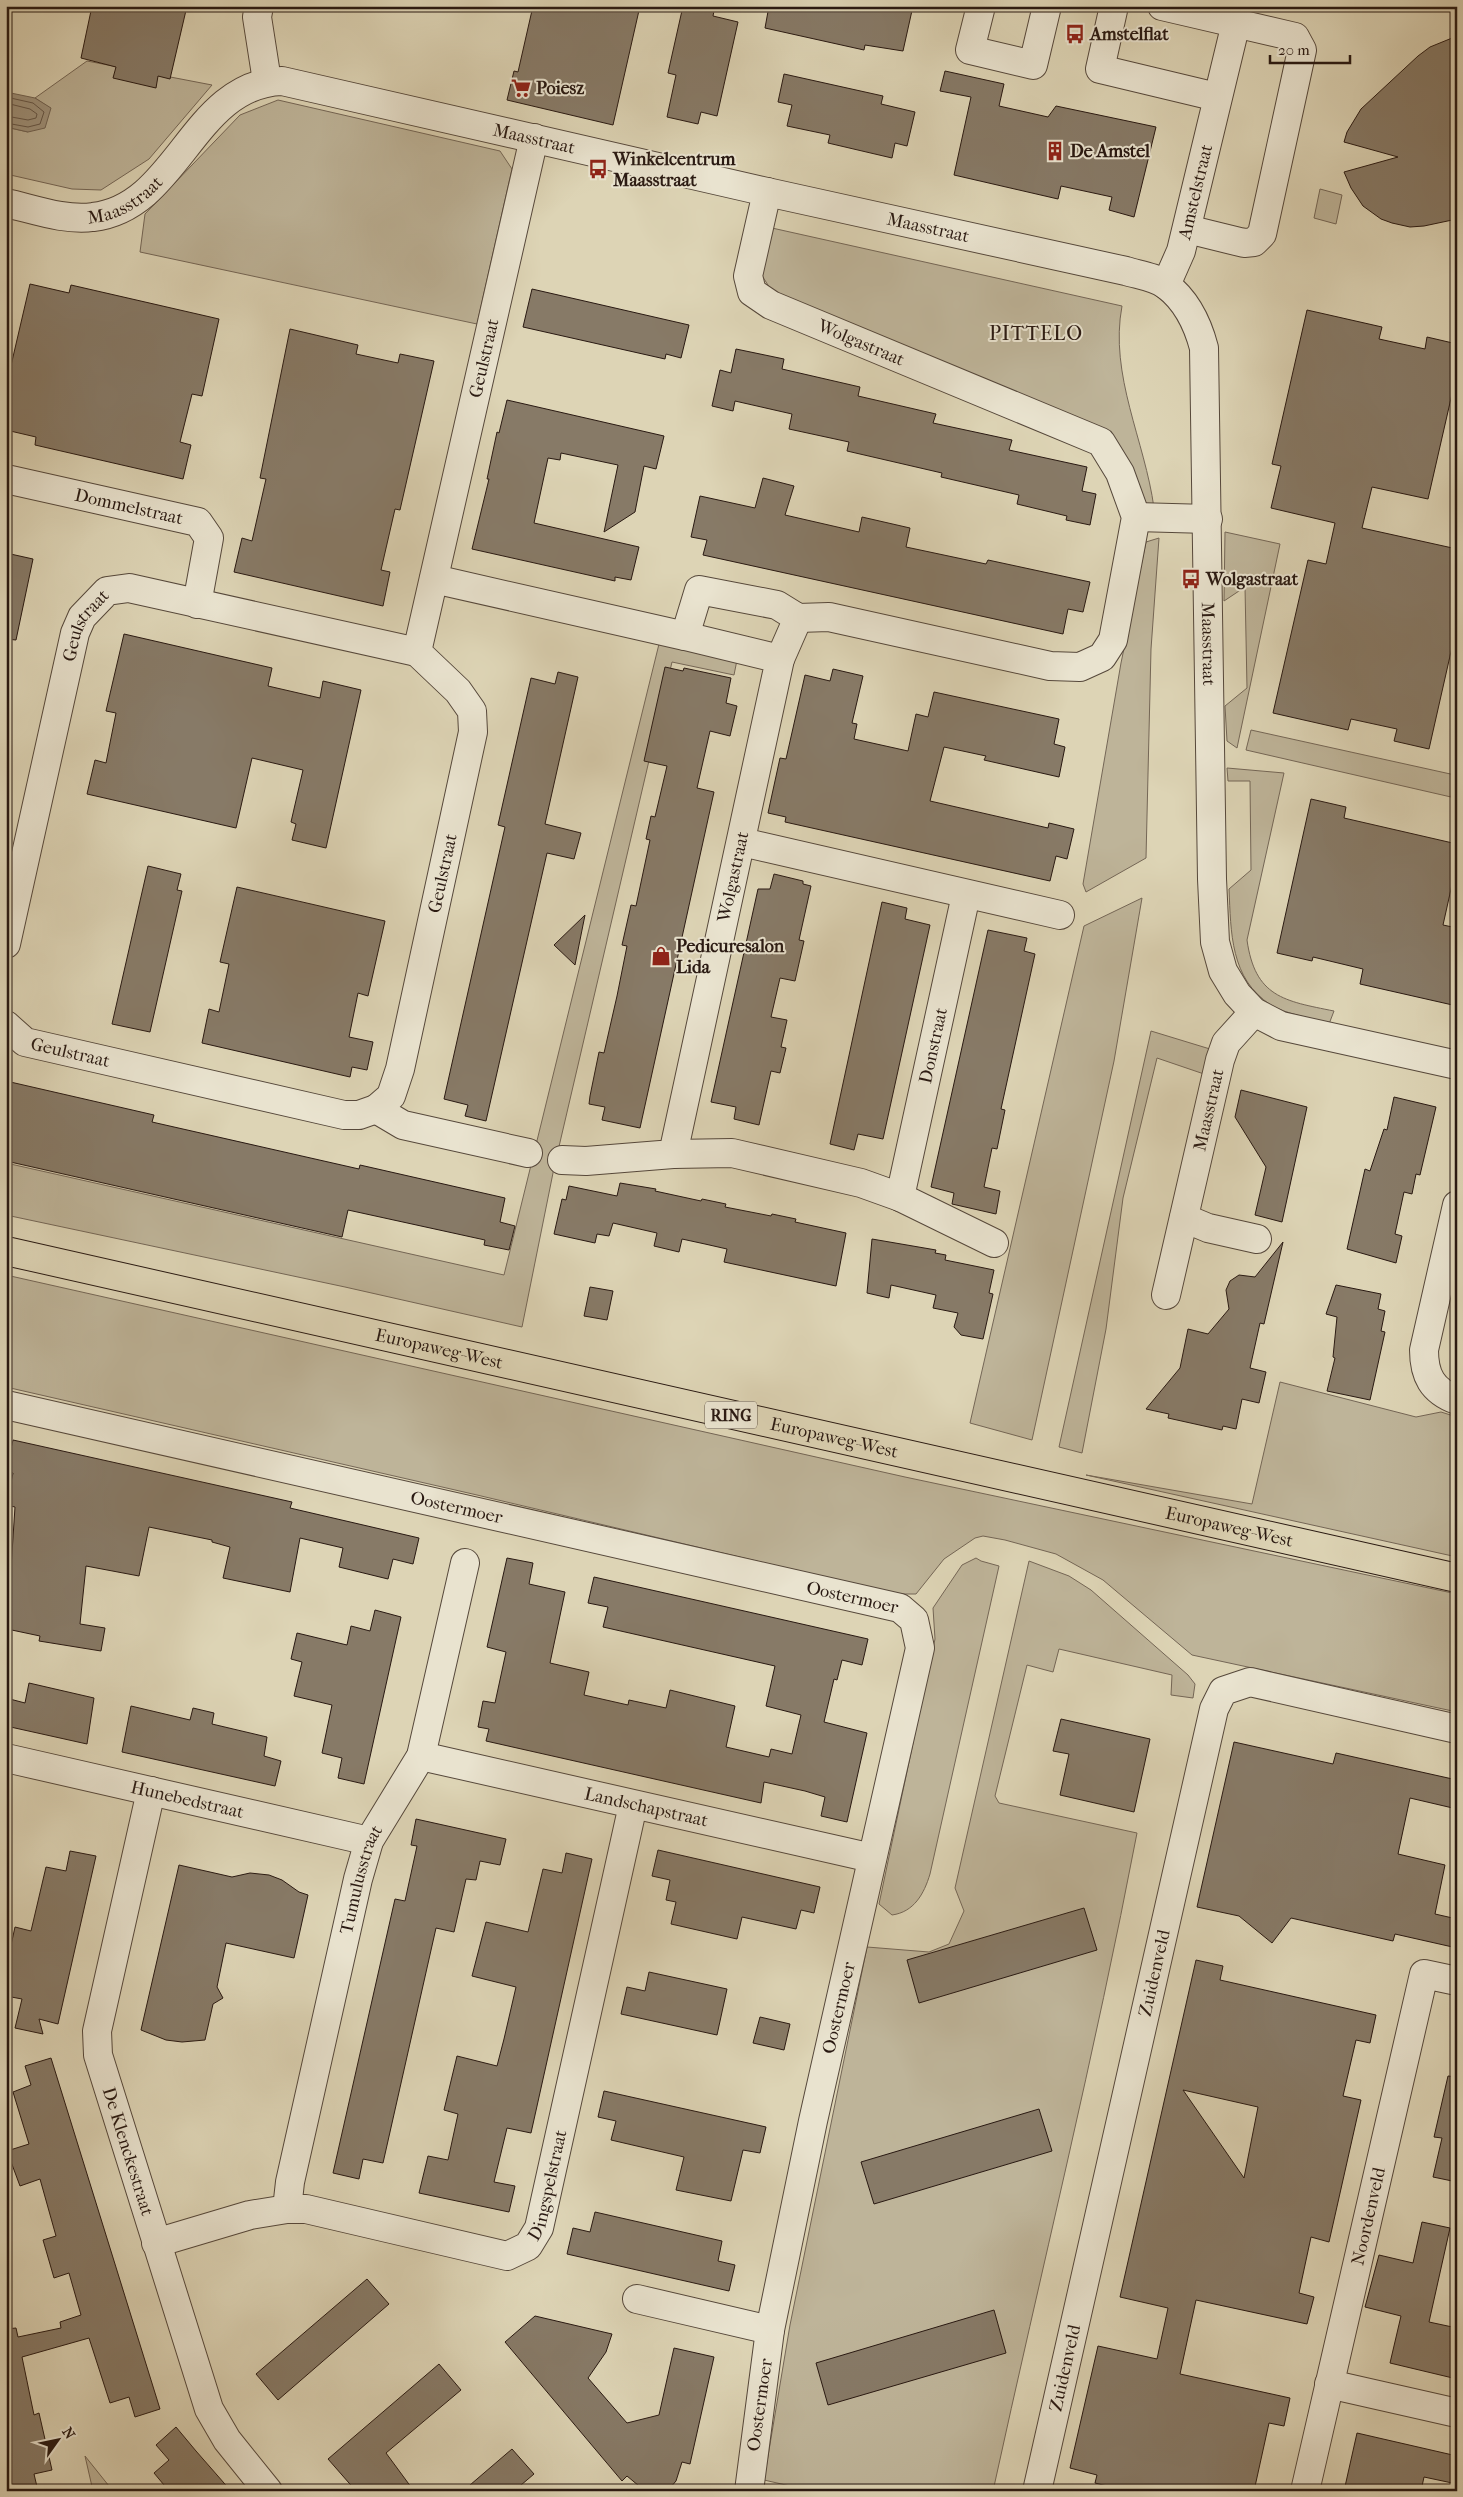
<svg xmlns="http://www.w3.org/2000/svg" width="1463" height="2497" font-family="'IM FELL French Canon',serif">
<style>
.green{fill:#beb499;stroke:#746656}
.water{fill:#a0947e;stroke:#706353}
.lines{fill:none;stroke-linecap:round;stroke-linejoin:round}
.shore{stroke:#645648;stroke-width:1}
.building{fill:#877a67;stroke:#291912;fill-rule:evenodd}
.minor-casing{stroke:#56483b;stroke-width:30}
.primary-casing{stroke:#291912;stroke-width:30}
.minor{stroke:#e9e3cf;stroke-width:28}
.primary{stroke:#ddd4b5;stroke-width:28}
.labels{text-anchor:middle;dominant-baseline:central;stroke-width:4;stroke-linejoin:round;paint-order:stroke}
.shield{fill:#e9e3cf;stroke:#63564b;stroke-width:1}
.shield-label{font-size:16px;font-weight:bold;fill:#291912}
.poi-label{font-size:18px;font-weight:bold;fill:#291912;stroke:#e9e3cf;text-anchor:start}
.street-label{font-size:18px;fill:#291912;stroke:#e9e3cf}
.quarter-label{font-size:20px;letter-spacing:1px;fill:#291912;stroke:#e9e3cf}
</style>
<rect width="100%" height="100%" fill="#ddd4b5"/>
<filter id="stains"><feTurbulence type="fractalNoise" baseFrequency=".004" numOctaves="4"/><feColorMatrix values="0 0 0 0 .2 0 0 0 0 .09 0 0 0 0 .02 0 0 0 .5 -.17"/></filter>
<radialGradient id="worn" r=".72"><stop offset=".6" stop-color="#630" stop-opacity="0"/><stop offset="1" stop-color="#630" stop-opacity=".3"/></radialGradient>
<!-- green -->
<path class="green" d="M87,61l125,24 -63,74 -48,31 -29,-1 -66,-15v-47l22,5 22,-24 -15,-10z
M278,100l222,51 12,18 -35,155 -337,-72 5,-38 95,-99z
M1320,189l22,6 -6,29 -22,-6z
M772,228l350,78c-13,69 23,135 32,202l-16,-9 -16,-45 -347,-158 -16,-25z
M1225,532l55,12 -43,204 -10,-7 -2,-35 22,-18 -2,-101 -21,14z
M1159,538l-8,111 -5,209 -60,34 -3,-8 38,-221 25,-121z
M659,644l78,16 -3,15 -62,-13 -118,506 -32,159 -177,-40 -339,-72v-52l498,112z
M1251,730l204,45 -4,22 -205,-47z
M1227,768l57,5 -37,167c8,57 37,61 87,71l-5,13c-16,-6 -44,-10 -58,-19 -41,-26 -40,-73 -42,-116l22,-19 -1,-89h-22z
M1142,898l-28,163 -82,379 -62,-17 114,-497z
M1151,1031l59,18 -6,25 -47,-16 -34,140 -17,131 -24,124 -23,-6z
M6,1275l899,202 552,117v118l-265,-57 -89,-75 -47,-26 -51,-14 -22,-4 -8,2 -31,21 -28,35h-20l-419,-99 -471,-108z
M1280,1382l136,35 25,-5 16,5v140l-371,-82 166,29z
M976,1558l5,3 18,5 -69,308c-6,20 -16,38 -38,41l-13,-11 56,-265 -2,-31 29,-43z
M1029,1561l40,15 22,14 97,85 7,9 -2,14 -22,-3 1,-20 -113,-26 -6,23 -26,-7 -32,131 4,7 138,30c-42,220 -96,438 -144,658h-181l-48,-11 26,-155 77,-378 62,5 20,-8 15,-33 -9,-23z
M85,2456l28,35h-20z"/>
<!-- water -->
<path class="water" d="M6,92l29,6 16,10 -6,20 -17,4 -22,-5z"/>
<g class="lines">
<!-- shore -->
<path class="shore" d="M6,97l27,6 11,9 -4,12 -12,3 -22,-4
M6,103l24,6 7,5 -1,4 -8,2 -22,-4"/>
</g>
<!-- building -->
<path class="building" d="M92,6h95l-17,73 -12,-3 -2,12 -43,-10 3,-11 -35,-9z
M533,6h107l-27,119 -106,-25 7,-29 4,1z
M683,6h32l-2,10 25,6 -21,94 -16,-4 -3,12 -31,-7 9,-42 -8,-2z
M769,6h144l-10,45 -38,-6 -1,5 -99,-22z
M1457,36v183l-33,7 -14,1 -18,-4 -11,-4 -18,-13 -12,-18 -7,-16 54,-15 -54,-15 3,-10 14,-23 57,-53 12,-9z
M945,71l59,13 -5,22 49,11 8,-11 100,21 -22,90 -25,-7 3,-13 -51,-11 -3,13 -104,-24 17,-78 -31,-6z
M784,74l99,22 -2,8 34,8 -8,34 -12,-3 -3,15 -64,-15 2,-8 -43,-9 5,-21 -14,-3z
M30,284l39,9 2,-8 148,34 -17,77 -10,-2 -12,48 11,3 -8,34 -148,-34 1,-8 -30,-7v-43z
M532,289l157,36 -8,33 -15,-4 -1,5 -142,-32z
M1307,310l75,17 -3,12 46,10 2,-12 30,7v28l-29,127 -56,-12 -10,41 95,21v76l-28,124 -35,-8 3,-12 -46,-10 -3,11 -75,-17 35,-153 18,4 9,-41 -64,-15 10,-42 -9,-2z
M290,329l68,16 -2,9 42,9 2,-9 34,7 -34,149 -5,-1 -14,61 9,2 -7,34 -149,-34 8,-34 10,3 14,-62 -6,-1z
M736,349l48,10 -2,10 78,18 -2,9 78,18 -3,9 79,17 -3,10 78,17 -5,24 14,3 -6,31 -24,-5 1,-4 -50,-12 2,-9 -78,-18 1,-4 -95,-22 2,-9 -60,-13 3,-15 -57,-13 -2,10 -21,-5 8,-36 11,3z
M507,400l157,36 -8,33 -12,-3 -9,46 -31,20 14,-67 -57,-12 -1,7 -12,-2 -14,65 105,24 -8,33 -16,-3v4l-143,-32 17,-70h-2l10,-47 2,1z
M763,478l31,8 -9,29 74,17 3,-15 48,11 -4,19 80,17 2,-4 102,22 -7,30 -15,-3 -5,25 -360,-79 4,-15 -16,-3 9,-41 55,12z
M6,553l27,6 -17,81 -10,-1z
M124,634l148,34 -4,18 52,12 3,-17 38,9 -35,158 -34,-8 4,-16 -5,-2 12,-52 -51,-12 -16,70 -149,-34 8,-34 11,3 10,-50 -10,-2z
M665,667l18,4 1,-3 47,10 -5,25 11,3 -7,30 -20,-5 -13,57 17,4 -74,336 -38,-8 3,-13 -16,-3 1,-8 9,-44 5,1 13,-57 10,-50 -5,-1 9,-40 5,1 14,-66 -4,-1 5,-23 4,1 12,-51 -23,-5z
M833,669l30,7 -11,47 5,1 -3,15 54,12 8,-37 12,3 6,-25 125,27 -5,25 11,3 -6,30 -75,-17 2,-4 -42,-9 -14,54 118,27 1,-5 25,6 -7,30 -11,-3 -6,25 -265,-59 1,-5 -18,-4 12,-55 6,1 19,-84 25,6z
M558,672l20,5 -33,147 36,9 -7,26 -27,-6 -61,268 -21,-5 3,-11 -24,-6 61,-272 -7,-2 33,-147 24,6z
M1311,799l35,8 -2,11 113,26v37l-4,-1 -10,45 14,3v78l-97,-22 3,-15 -50,-12 -1,4 -35,-8z
M148,866l33,8 -4,16 5,1 -32,141 -38,-8z
M774,874l29,7v3l8,2 -12,54 5,1 -9,40 -15,-3 -9,39 16,3 -6,27 5,1 -6,25 -9,-2 -12,54 -25,-6 2,-12 -25,-5 47,-213h12z
M237,887l148,34 -17,75 -10,-3 -9,44 24,5 -6,28 -15,-3 -2,10 -148,-34 7,-34 10,3 10,-48 -9,-2z
M882,902l25,6 -2,11 25,6 -47,214 -25,-5 -4,16 -24,-6z
M585,915l-10,50 -21,-20z
M988,930l39,8 -3,13 11,3 -34,155 4,1 -8,39 -5,-1 -8,39 16,4 -4,23 -44,-10 2,-11 -23,-6z
M6,1081l148,34 -2,7 207,47 1,-4 145,33 -5,24 15,4 -6,24 -25,-5 1,-5 -137,-30 -6,27 -336,-76z
M1241,1090l66,17 -25,115 -27,-7 11,-48 -31,-50z
M1394,1097l42,10 -16,68 -4,-1 -4,20 -8,-2 -9,42 7,2 -6,27 -49,-14 18,-80 5,2 14,-42 3,1z
M620,1183l36,6 -1,2 46,10 1,-2 24,5 -1,3 46,9 1,-2 24,5 -1,3 51,11 -10,53 -112,-24 3,-13 -22,-5 -23,-5 -3,13 -25,-6 3,-13 -44,-10 -4,13 -12,-2 -2,9 -41,-9 8,-35 4,1 3,-14 48,10z
M872,1239l64,11 -1,3 11,2 -1,5 49,10 -5,23 4,1 -10,45 -22,-4 -7,-8 4,-14 -25,-5 3,-13 -45,-10 -2,13 -22,-5z
M1283,1242l-19,82 -4,-1 -10,45 16,4 -7,31 -17,-4 -6,30 -13,-3 -1,4 -54,-12 1,-4 -23,-5 34,-41 8,-39 20,5 21,-25 -3,-19 4,-9 9,-6 16,2z
M1336,1285l45,9 -3,15 7,2 -4,20 4,1 -15,68 -43,-9 8,-33 -2,-1 4,-40 -11,-3z
M590,1287l23,4 -6,29 -23,-4z
M13,1440l279,62 -2,6 129,30 -6,26 -20,-5 -5,20 -49,-12 4,-19 -43,-10 -10,54 -67,-14 7,-31 -18,-5v-2l-63,-13 -10,49 -53,-10 -6,58 25,4 -4,23 -62,-10 1,-5 -33,-7 8,-122 -9,-2 7,-32 -7,-1v-2z
M507,1558l26,5 -4,21 36,8 -15,71 39,9 -5,23 44,10 1,-5 37,8 4,-18 65,16 -9,41 43,10 2,-8 21,5 9,-39 -35,-9 9,-40 -172,-39 5,-20 -20,-4 6,-26 274,62 -6,26 -20,-5 -5,20 -3,-1 -10,43 43,11 -20,89 -26,-6 4,-19 -20,-6 -41,-9 -3,21 -275,-62 3,-12 -11,-2 5,-26 12,2 11,-51 -19,-5z
M375,1610l26,7 -37,167 -26,-6 4,-20 -20,-5 10,-48 -38,-9 8,-34 -11,-3 6,-26 50,12 4,-19 19,5z
M29,1683l65,15 -7,46 -81,-18v-28l19,5z
M131,1706l59,14 3,-12 21,5 -2,11 55,13 -3,19 17,5 -6,25 -153,-34z
M1061,1719l89,20 -16,73 -74,-17 9,-41 -16,-3z
M1234,1742l99,22 3,-11 121,27v29l-47,-11 -12,56 47,11 -10,49 22,5v29l-62,-14 -2,7 -102,-23 -19,25 -33,-27 -42,-9z
M416,1819l90,20 -6,26 -20,-4 -4,19 -10,-1 -12,53 -18,-4 -53,235 -20,-4 -4,20 -26,-6 62,-274 10,2 12,-55 -6,-1z
M658,1850l162,37 -6,26 -13,-3 -5,19 -54,-12 -5,22 -66,-15 5,-22 -10,-2 4,-20 -18,-4z
M70,1851l26,5 -38,168 -19,-5 4,15 -28,-6 7,-29 -16,-3v-28l9,-41 16,4 15,-64 20,4z
M566,1853l26,6 -61,274 -24,-5 -13,54 21,4 -6,26 -90,-19 9,-37 20,4 10,-46 -14,-4 13,-54 40,10 7,-27 12,-52 -44,-11 14,-54 42,10 15,-63 19,4z
M179,1865l53,12 18,-4 19,2 13,5 17,12 9,3 -14,63 -68,-15 -9,44 6,11 -10,6 -8,36 -23,2 -16,-2 -25,-10z
M1084,1908l13,42 -178,53 -12,-43z
M1196,1960l27,6 -3,14 156,35 -6,28 -14,-3 -13,56 18,4 -32,142 -18,-5 -12,56 15,4 -7,27 -111,-24 -16,74 110,24 -6,28 -15,-3 -15,68h-127l-32,-8 2,-8 -27,-7 28,-122 59,13 11,-51 -48,-11zM1183,2090l75,17 -14,71z
M649,1972l78,17 -10,46 -96,-21 6,-27 18,4z
M760,2017l30,7 -6,26 -31,-7z
M51,2058l109,351 -25,8 -6,-20 -19,6 -21,-65 -67,19 12,58 5,-2 13,57 -18,4 4,17h-32v-162l10,-1 2,9 43,-9 -1,-6 21,-7 -12,-42 -15,5 -11,-38 13,-4 -16,-57 -20,7 -13,-35 22,-7 -16,-52 18,-7 -6,-19z
M1448,2076l9,1v105l-24,-5 9,-39 -8,-1z
M604,2091l162,36 -6,26 -17,-3 -12,51 -55,-11 8,-33 -73,-17 5,-19 -18,-4z
M1039,2109l13,42 -178,53 -13,-42z
M595,2212l127,29 -4,20 17,4 -6,26 -162,-37 6,-26 17,4z
M1422,2222l28,6 -21,94 28,6v51l-67,-16 11,-47 -36,-9 14,-52 34,8z
M367,2279l22,25 -111,96 -22,-26z
M994,2310l12,43 -178,52 -12,-42z
M535,2316l77,18 -6,18 -18,26 39,45 32,-8 15,-67 40,9 -24,107 -8,-2 -6,19 -6,7 -5,3h-20l-18,-15 -5,5 -117,-139z
M439,2364l22,26 -75,63 28,38h-58l-28,-32z
M176,2427l20,24 35,40h-62l-15,-18 15,-13 -13,-15z
M1357,2433l100,23v28l-33,-7 -3,14h-77z
M512,2449l22,25 -20,17h-51z"/>
<g class="lines">
<defs>
<g id="minor">
<path d="M259,6l-2,11 10,64"/>
<path d="M981,6l-11,44 63,15 14,-59"/>
<path d="M1114,6l-14,63 117,28"/>
<path d="M1162,6l133,31 7,13 -40,184 -8,8 -10,1 -57,-14"/>
<path id="s1" d="M6,203c27,6 59,18 87,14 86,-10 99,-133 189,-136l485,111 359,79c13,4 29,6 40,14 20,15 32,40 38,63l8,531 3,63 8,29 14,23 17,18 27,14 176,39"/>
<path id="s2" d="M1166,285l15,-34 55,-228"/>
<path id="s3" d="M6,479l192,43 11,16 -12,66"/>
<path d="M1136,517l72,2"/>
<path d="M434,579l251,57"/>
<path d="M780,659l18,-41"/>
<path d="M742,842l318,73"/>
<path id="s4" d="M6,944l69,-311 7,-16 25,-26 22,-3 288,64"/>
<path id="s5" d="M6,1025l19,17 319,73h15l17,-6"/>
<path id="s6" d="M528,1153l-125,-28 -27,-16 15,-13 9,-27 73,-337 -1,-21 -14,-20 -41,-39 117,-514"/>
<path d="M673,1154l59,-1 129,30 39,14 94,46"/>
<path id="s7" d="M562,1160l24,1 87,-7 107,-495 -95,-23 14,-46 78,15 21,13 31,-1 221,49 30,1 22,-10 11,-17 23,-123 -16,-44 -19,-31 -330,-137 -19,-13 -4,-16 19,-84"/>
<path id="s8" d="M900,1197l66,-302"/>
<path d="M1457,1205l-33,145c0,25 8,41 33,50"/>
<path d="M1184,1218l24,10 49,11"/>
<path id="s9" d="M1166,1295l54,-235 6,-17 28,-31"/>
<path id="s10" d="M6,1405l894,203 14,12 6,28 -107,473 -43,209 -21,161"/>
<path id="s11" d="M421,1756l451,102"/>
<path id="s12" d="M6,1758l363,83"/>
<path id="s13" d="M151,1791l-54,240 1,24 111,354 18,31 41,51"/>
<path id="s14" d="M287,2209l3,-27 68,-303 11,-38 52,-85 44,-193"/>
<path id="s15" d="M156,2243l94,-28 37,-6h19l201,47 21,-10 11,-18 94,-423"/>
<path d="M637,2299l133,31"/>
<path d="M1329,2384l128,29"/>
<path id="s16" d="M1037,2491l177,-782 9,-18 27,-9 207,47"/>
<path id="s17" d="M1305,2491l119,-517 33,7"/>
</g>
<g id="primary">
<path id="s18" d="M6,1251l1451,327"/>
</g>
</defs>
<!-- minor casing -->
<use href="#minor" class="minor-casing"/>
<!-- primary casing -->
<use href="#primary" class="primary-casing"/>
<!-- minor -->
<use href="#minor" class="minor"/>
<!-- primary -->
<use href="#primary" class="primary"/>
</g>
<!-- icons -->
<defs>
<symbol id="bus-bare" viewBox="-9 -9 18 18"><path d="M-5-6H5V4H4V6H2V4H-2V6H-4V4H-5ZM-3.5-4V0h7V-4ZM-3.5 1.2v1.5H-2V1.2ZM2 1.2v1.5H3.5V1.2Z" fill="#8f2418" stroke="#e9e3cf" stroke-width="2.5" paint-order="stroke"/></symbol>
<symbol id="supermarket-bare" viewBox="-9 -9 18 18"><path d="M-6-5.5h2.5l.6 2H6L4.5 2H-2.5L-4.4-4H-6ZM-1.5 3.2a1.3 1.3 0 1 0 .1 0ZM3 3.2a1.3 1.3 0 1 0 .1 0Z" fill="#8f2418" stroke="#e9e3cf" stroke-width="2.5" paint-order="stroke"/></symbol>
<symbol id="building-bare" viewBox="-9 -9 18 18"><path d="M-4-6H4V6H1V3H-1V6H-4ZM-2.5-4.3h1.7v1.8h-1.7ZM.8-4.3h1.7v1.8H.8ZM-2.5-1h1.7V.8h-1.7ZM.8-1h1.7V.8H.8Z" fill="#8f2418" stroke="#e9e3cf" stroke-width="2.5" paint-order="stroke"/></symbol>
<symbol id="shop-bare" viewBox="-9 -9 18 18"><path d="M-5-2.5h2.3a2.7 3.5 0 0 1 5.4 0H5L5.5 6h-11ZM-1.5-2.5h3a1.5 2.3 0 0 0-3 0Z" fill="#8f2418" stroke="#e9e3cf" stroke-width="2.5" paint-order="stroke"/></symbol>
</defs>
<g fill-rule="evenodd">
<use href="#bus-bare" x="1061" y="20" width="28" height="28"/>
<use href="#supermarket-bare" x="507" y="74" width="28" height="28"/>
<use href="#building-bare" x="1041" y="137" width="28" height="28"/>
<use href="#bus-bare" x="584" y="155" width="28" height="28"/>
<use href="#bus-bare" x="1177" y="565" width="28" height="28"/>
<use href="#shop-bare" x="647" y="942" width="28" height="28"/>
</g>
<g class="labels">
<!-- shield labels -->
<rect class="shield" x="705" y="1401.5" width="52" height="27" rx="4"/>
<g class="shield-label">
<text x="731" y="1415">RING</text>
</g>
<!-- poi labels -->
<g class="poi-label">
<text x="1090" y="34">Amstelflat</text>
<text x="536" y="88">Poiesz</text>
<text x="1070" y="151">De Amstel</text>
<text x="613" y="159">Winkelcentrum<tspan x="613" dy="21">Maasstraat</tspan></text>
<text x="1206" y="579">Wolgastraat</text>
<text x="676" y="946">Pedicuresalon<tspan x="676" dy="21">Lida</tspan></text>
</g>
<!-- street labels -->
<g class="street-label">
<text stroke="none"><textPath href="#s1" startOffset="588">Maasstraat</textPath></text>
<text stroke="none"><textPath href="#s2" startOffset="98">Amstelstraat</textPath></text>
<text stroke="none"><textPath href="#s1" startOffset="125">Maasstraat</textPath></text>
<text stroke="none"><textPath href="#s1" startOffset="992">Maasstraat</textPath></text>
<text transform="translate(861 343) rotate(23)">Wolgastraat</text>
<text stroke="none"><textPath href="#s6" startOffset="956">Geulstraat</textPath></text>
<text stroke="none"><textPath href="#s3" startOffset="126">Dommelstraat</textPath></text>
<text stroke="none"><textPath href="#s4" startOffset="330">Geulstraat</textPath></text>
<text stroke="none"><textPath href="#s1" startOffset="1608">Maasstraat</textPath></text>
<text stroke="none"><textPath href="#s6" startOffset="408">Geulstraat</textPath></text>
<text stroke="none"><textPath href="#s7" startOffset="395">Wolgastraat</textPath></text>
<text stroke="none"><textPath href="#s8" startOffset="155">Donstraat</textPath></text>
<text stroke="none"><textPath href="#s5" startOffset="72">Geulstraat</textPath></text>
<text stroke="none"><textPath href="#s9" startOffset="190">Maasstraat</textPath></text>
<text stroke="none"><textPath href="#s18" startOffset="444">Europaweg-West</textPath></text>
<text stroke="none"><textPath href="#s18" startOffset="849">Europaweg-West</textPath></text>
<text stroke="none"><textPath href="#s10" startOffset="462">Oostermoer</textPath></text>
<text stroke="none"><textPath href="#s18" startOffset="1254">Europaweg-West</textPath></text>
<text stroke="none"><textPath href="#s10" startOffset="868">Oostermoer</textPath></text>
<text stroke="none"><textPath href="#s12" startOffset="186">Hunebedstraat</textPath></text>
<text stroke="none"><textPath href="#s11" startOffset="231">Landschapstraat</textPath></text>
<text stroke="none"><textPath href="#s14" startOffset="338">Tumulusstraat</textPath></text>
<text stroke="none"><textPath href="#s16" startOffset="531">Zuidenveld</textPath></text>
<text transform="translate(839 2008) rotate(-77)">Oostermoer</text>
<text stroke="none"><textPath href="#s13" startOffset="371">De Klenckestraat</textPath></text>
<text stroke="none"><textPath href="#s15" startOffset="449">Dingspelstraat</textPath></text>
<text stroke="none"><textPath href="#s17" startOffset="282">Noordenveld</textPath></text>
<text stroke="none"><textPath href="#s16" startOffset="126">Zuidenveld</textPath></text>
<text transform="translate(760 2405) rotate(-82)">Oostermoer</text>
</g>
<!-- quarter labels -->
<g class="quarter-label">
<text x="1036" y="333">PITTELO</text>
</g>
</g>
<!-- margin -->
<rect width="1463" height="2497" fill="none" stroke="#ddd4b5" stroke-width="25"/>
<rect x="8" y="8" width="1448" height="2482" fill="none" stroke="#291912" stroke-width="2.5"/>
<rect x="12" y="12" width="1438" height="2472" fill="none" stroke="#291912"/>
<!-- north arrow -->
<g transform="translate(58 2440) rotate(57)" stroke="#e9e3cf" stroke-width="4" paint-order="stroke">
<path d="M0-4L9 19L0 12L-9 19Z" fill="#291912"/>
<text y="-8" font-size="14" font-weight="bold" text-anchor="middle" fill="#291912">N</text>
</g>
<!-- scale -->
<path d="M1270 55v8h80v-8" fill="none" stroke="#291912" stroke-width="2.5"/>
<text x="1278" y="55" font-size="15" fill="#291912" stroke="#e9e3cf" stroke-width="4" paint-order="stroke">20 m</text>
<rect width="100%" height="100%" filter="url(#stains)"/>
<rect width="100%" height="100%" fill="url(#worn)"/>
</svg>
